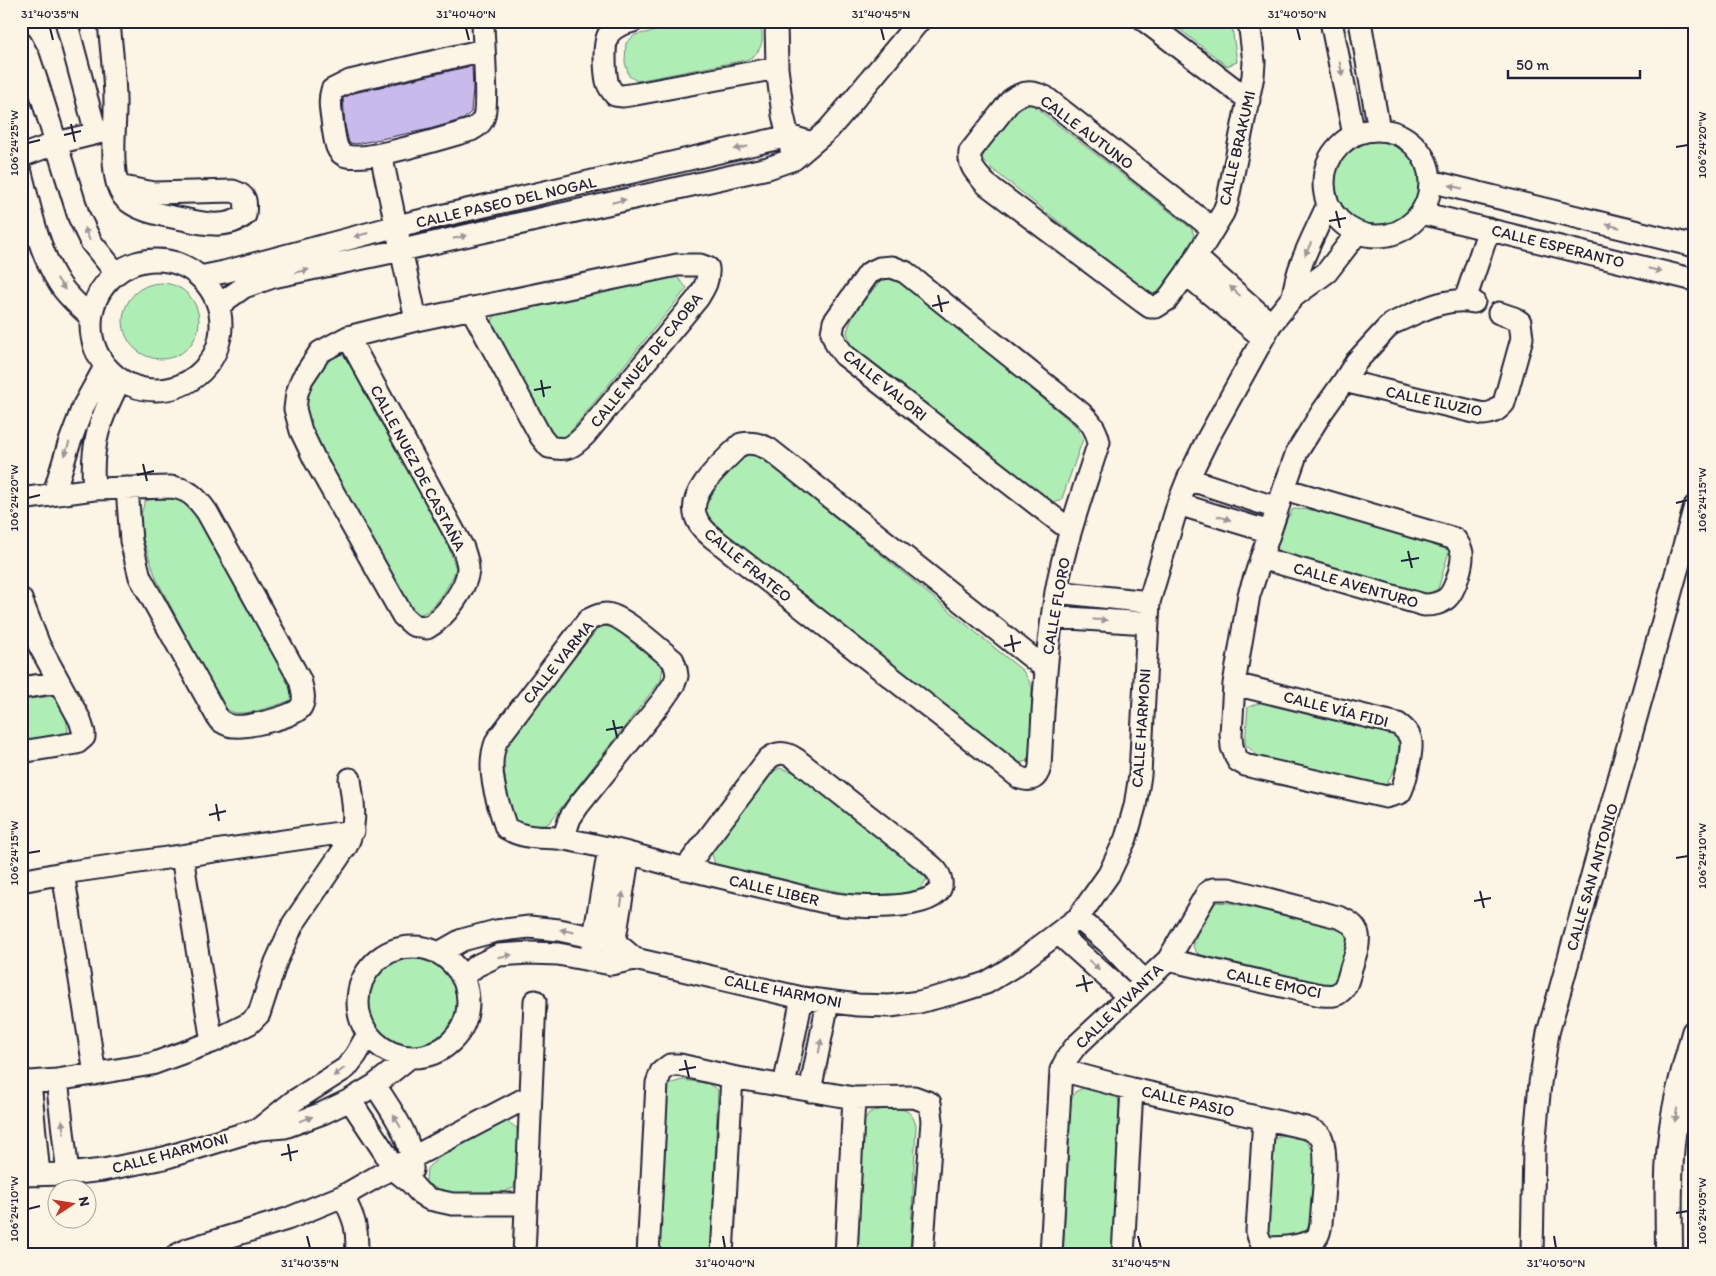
<svg xmlns="http://www.w3.org/2000/svg" width="1716" height="1276" font-family="Itim,sans-serif">
<style>
.green{fill:#aeeeb5;stroke:#688878}
.building{fill:#c9baec;stroke:#22223b}
.lines{fill:none;stroke-linecap:round;stroke-linejoin:round}
.minor-casing{stroke:#22223b;stroke-width:25}
.major-casing{stroke:#22223b;stroke-width:30}
.minor{stroke:#fcf5e5;stroke-width:21}
.major{stroke:#fcf5e5;stroke-width:26}
.oneway{fill:#9a9698}
.ticks{fill:none;stroke:#22223b;stroke-width:2}
.labels{text-anchor:middle;dominant-baseline:central;stroke-width:4.5;stroke-linejoin:round;paint-order:stroke}
.street-label{font-size:16px;fill:#22223b;stroke:#fcf5e5}
.neatline{fill:none;stroke:#22223b;stroke-width:2}
.ticks-label{font-size:12px;text-anchor:middle;fill:#22223b}
</style>
<rect width="100%" height="100%" fill="#fcf5e5"/>
<filter id="ink" filterUnits="userSpaceOnUse"><feTurbulence type="fractalNoise" baseFrequency=".02" numOctaves="2"/><feDisplacementMap in="SourceGraphic" scale="10" xChannelSelector="R" yChannelSelector="G"/><feConvolveMatrix kernelMatrix="1 2 1 2 8 2 1 2 1" color-interpolation-filters="sRGB"/></filter>
<g filter="url(#ink)">
<!-- green -->
<path class="green" d="M707,21h51c8,16 5,32 -12,39l-109,21 -8,-5 -4,-14 1,-19 9,-8z
M1169,21h62l6,41 -10,4z
M1024,102l7,2 161,125 3,11 -37,53 -12,1 -21,-20 -133,-105 -10,-10 8,-20 24,-24z
M1331 183a45 45 0 1 1 90 0a45 45 0 1 1-90 0Z
M676,276l11,12 -116,143 -9,8 -11,-1 -59,-112 1,-8 14,-11z
M888,279l15,3 172,143 8,14 -22,62 -10,1 -22,-16 -147,-111 -31,-29 -4,-14 6,-17 26,-33z
M123 321a38 38 0 1 1 76 0a38 38 0 1 1-76 0Z
M333,351l11,4 69,123 36,70 7,21c-4,12 -24,48 -39,45 -3,0 -7,-4 -10,-5l-93,-169 -10,-28 6,-27z
M750,453l14,6 259,212 9,15 -2,64 -3,11 -8,2 -10,-5 -298,-236 -8,-10c8,-20 28,-48 47,-59z
M167,496l18,3 22,31 83,156 2,14c-15,5 -51,19 -64,10 -4,-2 -8,-9 -10,-13l-62,-119 -15,-45v-19l4,-13z
M1293,509l22,1 128,35 6,6 -11,38 -11,5 -144,-36 -6,-10 10,-29z
M600,626l13,1 50,39 -2,14 -112,143 -12,6 -19,-3 -8,-11 -8,-61 6,-14z
M54,696l11,15 3,20 -6,8 -41,6v-45z
M1265,701l125,33 10,5 -4,27 -10,19 -14,1 -111,-27 -16,-15 3,-37z
M780,768l17,5 113,90 17,16 -7,10 -25,6 -44,-1 -41,-8 -52,-13 -28,-3 -15,-6 -3,-10 8,-19 52,-63z
M1214,902l17,1 116,27 7,11 -18,43h-16l-122,-30 -5,-7 12,-39z
M364 1000a47 47 0 1 1 94 0a47 47 0 1 1-94 0Z
M682,1080l25,3 11,7 -7,165h-55l8,-159 5,-12z
M1087,1086l31,9 1,10 -7,150h-49l8,-155 4,-8z
M888,1108c17,2 22,0 28,17l-6,130h-57l9,-130 8,-13z
M506,1121l11,7 1,24 -4,36 -12,4 -64,1 -12,-11 1,-14 13,-11z
M1286,1135l18,3 11,16 -5,76 -18,12 -25,-6v-24l7,-75z"/>
<!-- building -->
<path class="building" d="M471,66h1l1,22 -2,24 -7,7 -34,10 -74,15 -7,-1 -4,-17 -2,-28 11,-5z"/>
<g class="lines">
<defs>
<path id="minor" d="M66,21l30,112
M109,21c2,27 6,54 6,81 1,24 -7,73 8,94 11,15 43,20 60,23 20,5 45,10 62,-4 1,-13 3,-19 -12,-24l-79,2 -36,-7
M483,21c0,18 6,87 0,98 -3,6 -7,8 -12,11 -22,6 -109,34 -127,25 -9,-4 -9,-18 -11,-27 -1,-13 -5,-25 -1,-38l18,-9 134,-31
M633,21c-8,2 -19,5 -24,13 -6,8 -4,37 -2,47 1,6 5,10 8,14l8,1 13,-2 141,-26
M776,21l1,47 6,47 8,34
M1145,21l104,79
M1331,21l23,114
M1360,21l19,109
M21,43l8,15 10,30 40,129 12,25 25,31
M1324 183a53 53 0 1 1 106 0a53 53 0 1 1-106 0Z
M381,154l35,166
M21,156l36,-13 52,-13
M21,173c10,38 17,77 38,110 8,13 21,24 32,34
M1430,181l265,65
M1421,213l274,67
M1213,229l-168,-132c-14,-6 -22,-6 -34,3l-41,52c-2,14 7,22 16,32l157,118 7,5h6l11,-7 19,-26 37,-61 4,-10 26,-127 1,-14 -5,-41
M1197,258l74,66
M91 325a65 65 0 1 1 130 0a65 65 0 1 1-130 0Z
M1186,274l77,64
M200,277l24,-5 173,-46 392,-90 23,7
M1293,297c4,-33 22,-63 35,-93
M1465,300l24,-71
M219,306l8,-7 17,-12 29,-10 129,-27 366,-82 26,-9 34,-29 13,-15 78,-94
M1393,323c26,-11 52,-27 81,-21
M348,337l115,211c2,6 5,14 5,20 0,19 -24,51 -41,60l-14,-3 -10,-9 -88,-156 -14,-29 -6,-22 2,-16 5,-14 18,-27 28,-15 68,-17 261,-55h23l8,3c1,12 -3,19 -10,30l-113,137c-13,13 -18,16 -36,12l-8,-10 -70,-129
M1344,381l139,33c10,-1 14,-3 21,-11l18,-65 -2,-16 -6,-4 -15,-5
M1188,479l89,29
M94,489c-4,-45 6,-70 26,-109
M54,493l14,-46 15,-40 22,-40
M21,499l73,-10 76,-2c18,1 27,11 37,25l93,168c2,8 6,19 1,27 -6,10 -56,21 -68,19 -5,0 -9,-3 -14,-6l-79,-143 -9,-36 -4,-53
M1178,504l92,28
M1261,558l163,47c9,0 16,-1 23,-7 8,-7 16,-34 15,-45 -1,-5 -3,-9 -7,-14l-171,-50
M1056,592l93,10
M21,599l18,46 41,75 4,13v4l-7,6 -56,9
M1053,617l94,6
M1046,669l-277,-220c-10,-5 -17,-7 -28,-5 -16,17 -55,48 -45,73 3,9 10,15 17,21l307,240c12,4 17,0 20,-11 3,-59 6,-117 16,-175 9,-51 27,-100 43,-150 -3,-13 -8,-20 -18,-29l-176,-141 -13,-5 -12,1 -11,5 -35,49 -2,11 4,11 8,11 226,175
M1234,684l164,40c7,5 13,11 13,19 1,10 -6,42 -11,50l-14,4 -141,-32 -7,-4 -6,-14 -1,-13 3,-50 15,-89 35,-106 13,-37 25,-40 22,-31 12,-19 32,-35
M21,688l38,-6
M563,839l7,-21 8,-12 85,-106 11,-16 3,-8 -1,-7 -3,-9c-14,-11 -51,-46 -67,-46 -7,0 -12,3 -18,6l-91,120c-12,27 0,61 9,88 19,12 38,8 59,11 26,5 53,11 78,18 44,13 88,23 133,33 22,5 45,13 67,15 18,2 110,7 97,-28 -3,-8 -12,-14 -18,-19l-126,-99c-10,-7 -18,-8 -28,0l-83,110
M182,856l30,186
M63,873l290,-42
M21,881l42,-8 32,201
M1078,918l29,24 38,40
M1059,934l70,63
M358 1002a55 55 0 1 1 110 0a55 55 0 1 1-110 0Z
M592,949l17,-100
M439,953l23,-13 34,-9 33,-4 30,3 56,12 20,17
M612,957l17,-104
M462,978l14,-12 23,-11 30,-2 29,1 53,10 24,-5 167,39 56,7 32,1 29,-4 35,-9 32,-10 28,-17 64,-48 31,-44 17,-36 9,-32 5,-31 9,-173 29,-98 10,-25 19,-39 64,-116 22,-27 34,-25 30,-39
M1061,1070l71,19 174,39c5,2 10,3 14,7 10,14 2,70 1,89 -1,5 -2,12 -6,15 -7,6 -44,12 -51,7 -4,-4 -6,-10 -7,-15l7,-112
M21,1080l9,2 27,-2 95,-16 60,-22 38,-19 9,-9 17,-52 17,-38 54,-79c11,-25 6,-40 3,-66
M57,1080l11,94
M30,1082l9,93
M375,1085c17,27 38,53 37,85
M784,1086l18,-88
M810,1091l18,-89
M350,1100l35,53 7,15 19,15 9,10 9,6 23,5h74
M259,1129l35,-28 52,-33 10,-13 12,-21
M21,1175l47,-1 35,-4 61,-12 95,-29 26,-2 38,-14 27,-13 25,-15 35,-28
M343,1196c11,22 16,34 13,59
M177,1255l12,-6 98,-30 56,-23 49,-28 138,-72
M524,1255l11,-254
M648,1255l9,-172 4,-11 9,-7h10l52,12 122,21 60,-1 16,6 2,18 -10,134
M722,1255l10,-178
M846,1255l8,-157
M1051,1255l10,-185 6,-12 8,-11 93,-87 39,-67 6,-4h16l109,28c29,10 21,27 13,51 -2,8 -4,19 -11,24 -5,5 -12,3 -19,3l-153,-35
M1123,1255l9,-166
M1532,1255l2,-107 6,-65 8,-50 147,-527"/>
<path id="major" d="M1669,1255c0,-40 -2,-81 3,-120 4,-34 14,-68 23,-102"/>
</defs>
<!-- minor casing -->
<use href="#minor" class="minor-casing"/>
<!-- major casing -->
<use href="#major" class="major-casing"/>
<!-- minor -->
<use href="#minor" class="minor"/>
<!-- major -->
<use href="#major" class="major"/>
</g>
<!-- one-way arrows -->
<defs><path id="oneway-solid" d="M-6-.8H1V-3.2L6.5 0L1 3.2V.8H-6Z" transform="scale(1.25)"/></defs>
<g class="oneway">
<use href="#oneway-solid" transform="translate(1341 69) rotate(79)"/>
<use href="#oneway-solid" transform="translate(741 148) rotate(167)"/>
<use href="#oneway-solid" transform="translate(1456 187) rotate(-166)"/>
<use href="#oneway-solid" transform="translate(619 201) rotate(-13)"/>
<use href="#oneway-solid" transform="translate(1613 226) rotate(-166)"/>
<use href="#oneway-solid" transform="translate(87 234) rotate(-114)"/>
<use href="#oneway-solid" transform="translate(361 235) rotate(165)"/>
<use href="#oneway-solid" transform="translate(460 237) rotate(-13)"/>
<use href="#oneway-solid" transform="translate(1308 249) rotate(115)"/>
<use href="#oneway-solid" transform="translate(1655 270) rotate(14)"/>
<use href="#oneway-solid" transform="translate(302 271) rotate(-12)"/>
<use href="#oneway-solid" transform="translate(61 284) rotate(55)"/>
<use href="#oneway-solid" transform="translate(1235 291) rotate(-138)"/>
<use href="#oneway-solid" transform="translate(67 449) rotate(108)"/>
<use href="#oneway-solid" transform="translate(1224 518) rotate(17)"/>
<use href="#oneway-solid" transform="translate(1100 620) rotate(4)"/>
<use href="#oneway-solid" transform="translate(622 899) rotate(-81)"/>
<use href="#oneway-solid" transform="translate(567 931) rotate(-168)"/>
<use href="#oneway-solid" transform="translate(505 956) rotate(-10)"/>
<use href="#oneway-solid" transform="translate(1094 965) rotate(41)"/>
<use href="#oneway-solid" transform="translate(820 1046) rotate(-80)"/>
<use href="#oneway-solid" transform="translate(339 1072) rotate(143)"/>
<use href="#oneway-solid" transform="translate(1676 1115) rotate(100)"/>
<use href="#oneway-solid" transform="translate(306 1119) rotate(-20)"/>
<use href="#oneway-solid" transform="translate(397 1121) rotate(-121)"/>
<use href="#oneway-solid" transform="translate(63 1127) rotate(-97)"/>
</g>
</g>
<!-- ticks -->
<path class="ticks" d="M50,28l3,12M466,28l3,12M881,28l3,12M1297,28l3,12M71,124l4,18M64,135l17,-4M28,143l12,-3M1676,147l12,-2M1336,211l4,17M1329,221l17,-3M938,295l4,17M932,306l17,-4M541,380l3,17M534,390l17,-3M143,464l4,17M137,475l17,-4M28,498l12,-3M1676,503l12,-3M1408,551l4,17M1401,561l18,-3M1011,635l3,17M1004,646l17,-4M613,720l4,17M606,730l17,-3M216,804l3,17M209,815l17,-4M28,853l12,-2M1676,858l12,-2M1480,891l4,17M1474,901l17,-3M1083,975l4,17M1076,986l17,-4M685,1060l4,17M679,1070l17,-3M288,1144l3,17M281,1155l17,-4M28,1209l12,-3M1676,1213l12,-2M307,1236l3,12M723,1236l2,12M1138,1236l3,12M1554,1236l2,12"/>
<g class="labels">
<!-- street labels -->
<g class="street-label">
<text transform="translate(1087 132) rotate(37)">CALLE AUTUNO</text>
<text transform="translate(1237 148) rotate(-77)">CALLE BRAKUMI</text>
<text transform="translate(506 202) rotate(-13)">CALLE PASEO DEL NOGAL</text>
<text transform="translate(1558 246) rotate(14)">CALLE ESPERANTO</text>
<text transform="translate(646 360) rotate(-51)">CALLE NUEZ DE CAOBA</text>
<text transform="translate(885 385) rotate(39)">CALLE VALORI</text>
<text transform="translate(1434 401) rotate(12)">CALLE ILUZIO</text>
<text transform="translate(418 468) rotate(62)">CALLE NUEZ DE CASTAÑA</text>
<text transform="translate(748 565) rotate(39)">CALLE FRATEO</text>
<text transform="translate(1356 585) rotate(16)">CALLE AVENTURO</text>
<text transform="translate(1056 606) rotate(-80)">CALLE FLORO</text>
<text transform="translate(558 662) rotate(-51)">CALLE VARMA</text>
<text transform="translate(1336 709) rotate(14)">CALLE VÍA FIDI</text>
<text transform="translate(1141 728) rotate(-86)">CALLE HARMONI</text>
<text transform="translate(1592 877) rotate(-74)">CALLE SAN ANTONIO</text>
<text transform="translate(774 890) rotate(13)">CALLE LIBER</text>
<text transform="translate(1274 983) rotate(12)">CALLE EMOCI</text>
<text transform="translate(783 991) rotate(11)">CALLE HARMONI</text>
<text transform="translate(1119 1006) rotate(-44)">CALLE VIVANTA</text>
<text transform="translate(1188 1101) rotate(13)">CALLE PASIO</text>
<text transform="translate(170 1153) rotate(-15)">CALLE HARMONI</text>
</g>
</g>
<!-- margin -->
<rect width="1716" height="1276" fill="none" stroke="#fcf5e5" stroke-width="55"/>
<!-- north arrow -->
<g transform="translate(72 1204) rotate(78)"><circle r="24" fill="#fcf5e5" stroke="#a5a1a1"/>
<path d="M0-4L9 19L0 12L-9 19Z" fill="#c8321e"/>
<text y="-8" font-size="14" font-weight="bold" text-anchor="middle" fill="#22223b">N</text>
</g>
<!-- scale -->
<path d="M1508 70v8h132v-8" fill="none" stroke="#22223b" stroke-width="2.5"/>
<text x="1516" y="70" font-size="15" fill="#22223b" stroke="#fcf5e5" stroke-width="4" paint-order="stroke">50 m</text>
<rect x="28" y="28" width="1660" height="1220" class="neatline"/>
<g class="ticks-label">
<text x="50" y="18">31°40'35"N</text>
<text x="466" y="18">31°40'40"N</text>
<text x="881" y="18">31°40'45"N</text>
<text x="1297" y="18">31°40'50"N</text>
<text transform="translate(14 143) rotate(-90)" y="4">106°24'25"W</text>
<text transform="translate(1702 145) rotate(-90)" y="4">106°24'20"W</text>
<text transform="translate(14 498) rotate(-90)" y="4">106°24'20"W</text>
<text transform="translate(1702 500) rotate(-90)" y="4">106°24'15"W</text>
<text transform="translate(14 853) rotate(-90)" y="4">106°24'15"W</text>
<text transform="translate(1702 856) rotate(-90)" y="4">106°24'10"W</text>
<text transform="translate(14 1209) rotate(-90)" y="4">106°24'10"W</text>
<text transform="translate(1702 1211) rotate(-90)" y="4">106°24'05"W</text>
<text x="310" y="1267">31°40'35"N</text>
<text x="725" y="1267">31°40'40"N</text>
<text x="1141" y="1267">31°40'45"N</text>
<text x="1556" y="1267">31°40'50"N</text>
</g>
</svg>
